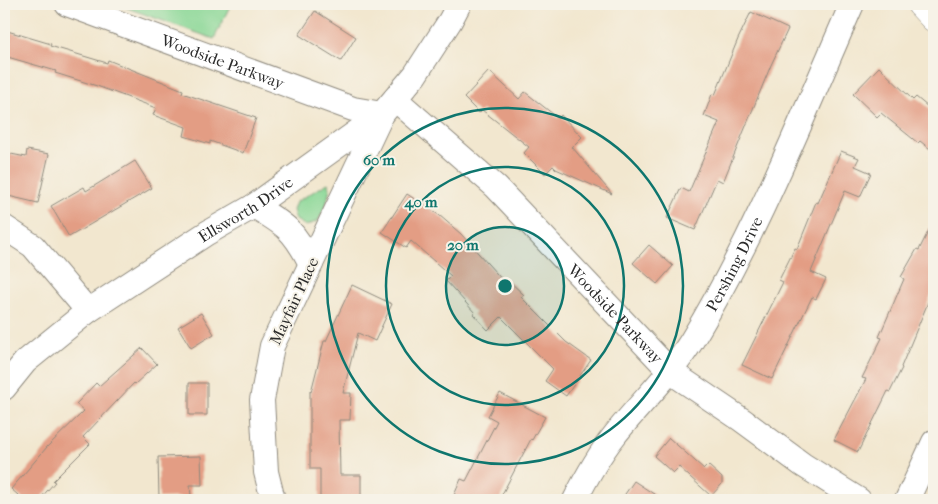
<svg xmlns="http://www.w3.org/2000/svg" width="938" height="504" font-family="'IM FELL French Canon',serif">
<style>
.green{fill:#89d795;stroke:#5a8160}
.building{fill:#e39d84}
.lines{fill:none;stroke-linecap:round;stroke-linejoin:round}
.street-casing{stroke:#8e897d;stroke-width:26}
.secondary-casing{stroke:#8e897d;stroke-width:29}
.street{stroke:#fff;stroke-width:24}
.secondary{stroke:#fff;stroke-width:28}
.ring{fill:none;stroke:#0f766e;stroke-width:2.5}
.labels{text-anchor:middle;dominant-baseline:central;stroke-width:4;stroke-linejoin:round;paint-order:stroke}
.street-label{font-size:16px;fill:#2b2b2b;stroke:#f7f3e8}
.centre{fill:#0f766e;stroke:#f7f3e8;stroke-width:2.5}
.ring-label{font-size:15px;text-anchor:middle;font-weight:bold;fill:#0f766e;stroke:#f7f3e8;stroke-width:4;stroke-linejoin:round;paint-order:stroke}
</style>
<rect width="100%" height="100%" fill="#f7f3e8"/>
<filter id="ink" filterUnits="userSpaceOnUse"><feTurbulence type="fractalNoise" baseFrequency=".02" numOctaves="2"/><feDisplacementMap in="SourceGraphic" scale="10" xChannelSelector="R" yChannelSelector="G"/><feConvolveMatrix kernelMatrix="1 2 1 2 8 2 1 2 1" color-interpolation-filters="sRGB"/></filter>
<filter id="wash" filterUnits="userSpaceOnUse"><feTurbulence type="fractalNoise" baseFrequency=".0096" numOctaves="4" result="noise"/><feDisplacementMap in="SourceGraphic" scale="20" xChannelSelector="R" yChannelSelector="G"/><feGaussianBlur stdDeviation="1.12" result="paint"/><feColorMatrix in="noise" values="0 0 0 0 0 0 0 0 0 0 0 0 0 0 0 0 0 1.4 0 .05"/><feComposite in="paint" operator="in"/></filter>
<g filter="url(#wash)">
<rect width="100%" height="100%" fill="#f2e7cf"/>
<!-- green -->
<path class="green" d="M116,4h114v2l-16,33z
M328,183l2,5 -4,18 -8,15 -12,5 -10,-6 -3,-10 3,-8z"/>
<g id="blocks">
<!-- building -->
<path class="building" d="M315,11l41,26 -15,24 -42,-26z
M751,12l37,17 -17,36 -48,117 -6,-3 -22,51 -28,-12 14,-30 8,4 30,-70 -15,-6 8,-22 3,1 23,-56z
M4,30l47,14 -1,2 57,17 1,-3 75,30 -1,3 74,25 -13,35 -33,-12v3l-26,-8 2,-9 -33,-12 3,-7 -59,-22 -42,-13 1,-2 -52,-15z
M879,67l34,33 3,-3 18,15v40l-14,-11 -2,2 -37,-30 -4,4 -24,-23z
M489,71l30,28 6,-7 33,26 3,-3 21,22 -10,10 40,47 -56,-25 -3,-3 -8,8 -21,-21 5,-6 -47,-37 -3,3 -15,-15z
M27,150l22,4 -11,49 -34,-8v-31l2,-11 20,4z
M841,151l18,7 -4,8 16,7 -11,24 -15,-6 -34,81 15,7 -10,20 -4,-2 -40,82 -30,-14 41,-83 -4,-2 16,-32 2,1 19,-47 2,1z
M135,161l17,27 -83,49 -18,-31 33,-19 2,4z
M407,194l32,21 22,19 44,49 3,-3 16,15 -3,2 45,45 25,18 -25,36 -21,-15 8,-12 -52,-52 -13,13 -15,-16 2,-1 -29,-32 5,-5 -40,-35 -5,7 -24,-16z
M934,220v68l-33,79 1,1 -12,24 -2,-1 -30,61 -24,-12 32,-61 -4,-1 20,-40 -3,-1 25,-58 -3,-2 16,-28 2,1z
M649,245l24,21 -16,18 -24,-21z
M352,285l40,19 -17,37 -17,-8 -15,60h8l-1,27h-11l1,55h21v25h-41v-31h-10v-78l1,1 13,-51h2z
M201,313l13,21 -23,14 -13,-21z
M142,348l15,16 -22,20 -1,-1 -51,54 7,7 -37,37 2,1 -16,18h-15l-13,-11 36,-42 37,-36 -8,-7 20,-21 3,3z
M189,383h18v32h-18z
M500,393l45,24 -13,23 -1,-1 -32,61h-47l9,-21 5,2 31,-60 -9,-5z
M669,438l35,31 4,-4 14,13v6l-11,12 -32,-29 -6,6 -19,-17z
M201,456l1,29h-12l1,12 -32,1 -1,-41z
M634,481l29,19h-42z"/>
</g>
</g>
<g filter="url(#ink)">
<use href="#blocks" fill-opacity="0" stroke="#8e897d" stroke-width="1"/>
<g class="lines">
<defs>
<g id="street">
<path id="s1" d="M67,4l286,105 29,5 -110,232 -10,54 4,72 7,28"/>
<path id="s2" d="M395,99l101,88 175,185 71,48 61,45 56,35"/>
<path d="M254,206c32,19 40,24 57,58"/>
<path d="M4,227l29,19 55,65"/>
<path id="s3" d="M4,388l21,-26 63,-51 119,-78 47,-27 128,-92 33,-39 35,-54 9,-17"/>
<path id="s4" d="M575,500c11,-22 24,-45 39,-64 25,-32 55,-59 77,-94 65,-107 111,-224 161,-338"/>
<path d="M907,500l27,-58"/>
</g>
<path id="secondary" d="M921,4l13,14"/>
</defs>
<!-- street casing -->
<use href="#street" class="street-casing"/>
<!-- secondary casing -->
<use href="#secondary" class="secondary-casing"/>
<!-- street -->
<use href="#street" class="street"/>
<!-- secondary -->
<use href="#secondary" class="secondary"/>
</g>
</g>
<!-- distance rings -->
<circle cx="505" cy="286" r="59" fill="#0f766e" fill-opacity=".12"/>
<g class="ring">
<circle cx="505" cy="286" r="59"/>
<circle cx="505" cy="286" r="119"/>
<circle cx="505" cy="286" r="178"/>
</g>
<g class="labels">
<!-- street labels -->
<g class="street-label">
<text stroke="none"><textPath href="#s1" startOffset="166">Woodside Parkway</textPath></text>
<text stroke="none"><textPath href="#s3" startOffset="302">Ellsworth Drive</textPath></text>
<text stroke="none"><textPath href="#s4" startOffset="286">Pershing Drive</textPath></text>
<text transform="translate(294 301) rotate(-65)">Mayfair Place</text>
<text stroke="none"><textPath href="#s2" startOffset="308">Woodside Parkway</textPath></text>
</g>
</g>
<circle cx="505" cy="286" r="8" class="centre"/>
<g class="ring-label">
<text x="379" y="165">60 m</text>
<text x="421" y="207">40 m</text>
<text x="463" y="250">20 m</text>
</g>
<!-- margin -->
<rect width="938" height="504" fill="none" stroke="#f7f3e8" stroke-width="20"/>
</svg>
